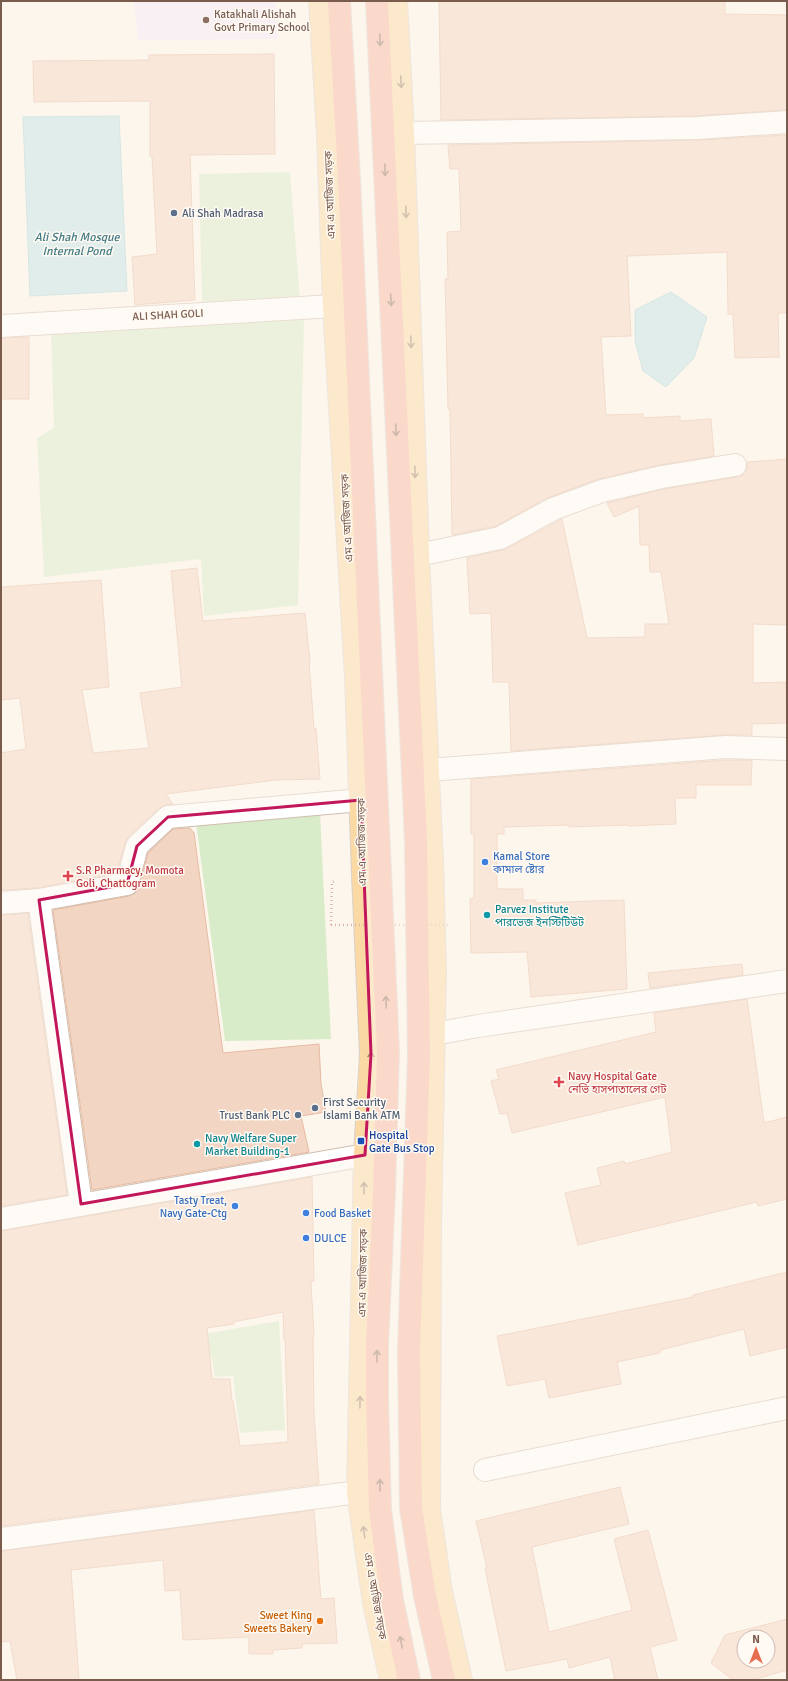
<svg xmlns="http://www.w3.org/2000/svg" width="788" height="1681" font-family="Signika,'Noto Sans Bengali',sans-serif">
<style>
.education{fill:#f3e8fa}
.green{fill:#d8ecc9}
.water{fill:#bfe3e8;stroke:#a5d3da}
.building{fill:#f3d5c3;stroke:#e6bba3;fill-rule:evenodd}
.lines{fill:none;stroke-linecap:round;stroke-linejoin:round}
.minor-casing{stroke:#d1beb0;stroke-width:24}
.major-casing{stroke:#dad1cd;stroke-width:24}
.highway-casing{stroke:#dad1cd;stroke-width:24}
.path{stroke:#d9b8a5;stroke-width:2.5;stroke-dasharray:1 3;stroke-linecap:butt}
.minor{stroke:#fff;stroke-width:22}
.major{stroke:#fbd9a5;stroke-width:22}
.highway{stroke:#f7b7a3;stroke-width:22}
.path-bridge{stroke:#d9b8a5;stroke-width:2.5;stroke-dasharray:1 3;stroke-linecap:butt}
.oneway{stroke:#936e5e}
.oneway2{stroke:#a18267}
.marked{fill:none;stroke:#c2185b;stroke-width:3;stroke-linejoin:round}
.education-dot{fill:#8d6e63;stroke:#fffaf3;stroke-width:1.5}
.service-dot{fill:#5c6f8a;stroke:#fffaf3;stroke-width:1.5}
.shop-dot{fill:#3f7fe0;stroke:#fffaf3;stroke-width:1.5}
.health-dot{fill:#e0444e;stroke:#fffaf3;stroke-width:1.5}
.culture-dot{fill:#0f9aa8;stroke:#fffaf3;stroke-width:1.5}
.transit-dot{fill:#1a4fb4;stroke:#fffaf3;stroke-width:1.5}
.food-dot{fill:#e8710a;stroke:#fffaf3;stroke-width:1.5}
.labels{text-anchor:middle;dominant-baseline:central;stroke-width:3;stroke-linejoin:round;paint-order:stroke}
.education-label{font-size:11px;fill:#785e54;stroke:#fffaf3;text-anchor:start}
.street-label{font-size:11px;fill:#7a5c4d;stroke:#fffaf3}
.service-label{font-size:11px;fill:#4e5e75;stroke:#fffaf3;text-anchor:start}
.shop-label{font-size:11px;fill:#366cbe;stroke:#fffaf3;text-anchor:start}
.health-label{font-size:11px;fill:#be3a42;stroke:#fffaf3;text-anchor:start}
.culture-label{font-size:11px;fill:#0d838f;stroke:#fffaf3;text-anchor:start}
.transit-label{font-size:11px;fill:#164399;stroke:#fffaf3;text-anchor:start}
.food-label{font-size:11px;fill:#c56008;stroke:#fffaf3;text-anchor:end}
.water-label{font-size:12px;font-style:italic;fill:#437c86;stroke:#fffaf3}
</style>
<rect width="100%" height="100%" fill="#fdf6ec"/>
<!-- education -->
<path class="education" d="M134,1h141l3,38 -140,1z"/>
<!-- green -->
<path class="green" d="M290,172l10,128 -98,3 -3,-129z
M304,319l-6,286 -94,11 -3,-57 -157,18 -7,-139 17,-10 -3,-97z
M320,813l11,226 -106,2 -29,-218z
M279,1321l6,109 -45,3 -7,-57 -18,1 -3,-19 -18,2 -3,-24z"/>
<!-- water -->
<path class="water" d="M119,116l8,175 -97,5 -7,-179z
M671,292l36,25 -13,41 -28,29 -23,-16 -8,-30v-31z"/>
<!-- building -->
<path class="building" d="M439,1h286v13l62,1v95l-91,6 -255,4z
M274,54l1,100 -85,1 5,145 -60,5 -3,-48 25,-3 -5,-98h-2v-55l-116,1 -1,-41 116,-1v-5z
M787,135v178h-9l1,44 -44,1 -2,-44h-5l-1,-62 -100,4 4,80 -30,1 5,78 37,-1v4l37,-2v5l31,-2 3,37 -54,9 -62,14 -51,19 -51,28 -44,9 -2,-126h-2l-3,-130h3l-1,-47 14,-1 -2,-62h-9l-2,-24 249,-5z
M29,337v62h-28v-61z
M787,459v166l-34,-1v59l33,-1 1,41 -35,1v11h-27l-214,16 -2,-69h-16l-2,-69 -21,1 -3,-56 39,-9 56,-30 25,119 58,-1v-13h24l-8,-52h-11l-1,-27h-9l-1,-39 -25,11 -7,-14 57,-14 73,-12 6,-2 4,-5v-8z
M197,568l6,53 102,-8 5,49h-1l5,67 2,-1 4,51 -44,1 -110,14 7,10 -7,1 -7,3 -31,29 -3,6 -8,30 -80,15 -36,2v-137l25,-4 -6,-51 -19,2v-113l100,-7 8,107 -27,3 11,63 56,-5 -9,-55 42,-6 -11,-116z
M726,760h26l-1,25h-55v13h-21l1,26 -47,2v-1l-60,2v-2l-65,2v7h-7v55h26v11h13v3l88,-3 3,89 -96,8 -4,-45 -56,1 -1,-54 4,-1v-64h-3v-55z
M190,828l4,5 29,220 96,-9 2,40 5,28 -25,4 8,36 -217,38 -39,-280 76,-14 6,-3 4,-6 9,-34 25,-24z
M28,913l39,282 -66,11v-291z
M742,964l1,11 -93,13 -2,-15z
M747,999l17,124 23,-6v82l-29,7 -1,-4 -179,43 -13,-52 36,-8 -4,-17 27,-7 1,3 47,-12 -7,-55 -153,36 -5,-20 -7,1 -9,-33 8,-2 -3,-9 160,-38 -2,-19z
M312,1177l2,104 -3,1 3,55h-1l1,77 5,70 -318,42v-295zM283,1312l1,27h1l3,103 -48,4 -7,-45h-1l-2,-22h-18l-5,-51 27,-4 -1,-2z
M787,1272v75l-37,9 -6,-27 -84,21v3l-43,9 4,22 -72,14 -4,-19 -38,7 -10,-50 196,-39v-2z
M620,1487l9,37 -97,23 17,85 83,-22 -18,-71 34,-9 29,110 -27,7 8,33h-43l-5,-23 -41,11 -2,-9 -61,12 -21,-103h2l-11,-47z
M314,1510l7,89 13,-1 3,45 -35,1v4l-29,2v4h-24v-17l-66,3 -3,-50 -15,1 -2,-31 -92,10 8,110h-62l-7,-39 -9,1v-91z
M787,1619v51l-35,10h-19l-22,-17 14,-28zM744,1637h24v24h-24z"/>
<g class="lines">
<defs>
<path id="minor" d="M403,133l294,-5 90,-6
M1,326l333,-20
M418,555l82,-17 53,-29 49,-18 60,-14 73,-12
M428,770l298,-23 61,2
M39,900l42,304
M1,903l38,-3 88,-16 10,-38 31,-29 193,-17
M434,1034l44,-8 309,-45
M1,1219l364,-64
M485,1470l302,-62
M1,1539l357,-47"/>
<path id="major" d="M320,1l8,133 6,172 22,370 7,199 8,179 -6,101 -7,337 16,111 17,77
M396,1l7,132 15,422 14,307 3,109 -5,255 -1,283 12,83 20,88"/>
<path id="highway" d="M339,1l10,178 39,873 -4,139 -7,153v55l3,111 12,90 17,80
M377,1l39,839 3,216 -10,295 2,157 14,88 19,84"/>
</defs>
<!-- minor casing -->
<use href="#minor" class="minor-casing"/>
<!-- major casing -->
<use href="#major" class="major-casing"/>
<!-- highway casing -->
<use href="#highway" class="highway-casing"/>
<!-- path -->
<path class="path" d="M331,925l1,-43 5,-1"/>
<!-- minor -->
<use href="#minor" class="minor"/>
<!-- major -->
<use href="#major" class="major"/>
<!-- highway -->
<use href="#highway" class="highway"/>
<!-- path-bridge -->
<path class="path-bridge" d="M331,925h119"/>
</g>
<!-- one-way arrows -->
<defs><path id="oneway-shaft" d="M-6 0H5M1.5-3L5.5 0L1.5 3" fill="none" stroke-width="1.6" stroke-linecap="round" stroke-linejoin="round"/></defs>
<g class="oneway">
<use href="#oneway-shaft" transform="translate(380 40) rotate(88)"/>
<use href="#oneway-shaft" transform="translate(385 170) rotate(88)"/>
<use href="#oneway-shaft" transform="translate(391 300) rotate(87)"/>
<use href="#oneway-shaft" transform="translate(396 430) rotate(87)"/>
<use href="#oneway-shaft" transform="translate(386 1002) rotate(-92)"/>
<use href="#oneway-shaft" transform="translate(377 1356) rotate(-90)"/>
<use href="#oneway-shaft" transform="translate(380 1485) rotate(-92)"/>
<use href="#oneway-shaft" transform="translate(401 1642) rotate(-102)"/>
</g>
<g class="oneway2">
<use href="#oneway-shaft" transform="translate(401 82) rotate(87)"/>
<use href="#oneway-shaft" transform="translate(406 212) rotate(88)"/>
<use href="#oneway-shaft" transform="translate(411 342) rotate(88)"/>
<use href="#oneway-shaft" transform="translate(415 472) rotate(88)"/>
<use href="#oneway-shaft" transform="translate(371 1058) rotate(-88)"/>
<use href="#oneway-shaft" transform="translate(364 1188) rotate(-89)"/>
<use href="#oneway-shaft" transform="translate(360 1402) rotate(-89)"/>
<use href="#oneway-shaft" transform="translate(364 1532) rotate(-98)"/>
</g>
<!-- marked area -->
<path d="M0 0H788V1681H0ZM361,800l10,254 -6,101 -284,49 -42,-304 88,-16 10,-38 31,-29z" fill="#fdf6ec" fill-opacity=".55" fill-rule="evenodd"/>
<path class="marked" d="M361,800l10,254 -6,101 -284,49 -42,-304 88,-16 10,-38 31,-29z"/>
<!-- markers -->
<circle class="education-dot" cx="206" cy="20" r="4"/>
<g class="service-dot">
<circle cx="174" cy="213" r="4"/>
<circle cx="315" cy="1108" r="4"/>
<circle cx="298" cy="1115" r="4"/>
</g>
<g class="shop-dot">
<circle cx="485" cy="862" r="4"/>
<circle cx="235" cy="1206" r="4"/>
<circle cx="306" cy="1213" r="4"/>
<circle cx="306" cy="1238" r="4"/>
</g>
<g class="health-dot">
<path d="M66 870h4v4h4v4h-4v4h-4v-4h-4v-4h4z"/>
<path d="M557 1076h4v4h4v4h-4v4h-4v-4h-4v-4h4z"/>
</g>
<g class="culture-dot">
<circle cx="487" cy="915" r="4"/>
<circle cx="197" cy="1144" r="4"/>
</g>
<rect class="transit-dot" x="357" y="1137" width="8" height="8" rx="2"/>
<circle class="food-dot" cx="320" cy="1621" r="4"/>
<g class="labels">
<!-- education labels -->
<g class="education-label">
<text x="214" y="14">Katakhali Alishah<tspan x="214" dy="13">Govt Primary School</tspan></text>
</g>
<!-- street labels -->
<g class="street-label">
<text transform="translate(330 195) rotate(-92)">এম এ আজিজ সড়ক</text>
<text transform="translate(168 315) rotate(-3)">ALI SHAH GOLI</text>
<text transform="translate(347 518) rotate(-93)">এম এ আজিজ সড়ক</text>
<text transform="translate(362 842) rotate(-91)">এম এ আজিজ সড়ক</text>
<text transform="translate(363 1273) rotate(-89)">এম এ আজিজ সড়ক</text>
<text transform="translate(375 1596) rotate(80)">এম এ আজিজ সড়ক</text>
</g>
<!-- service labels -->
<g class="service-label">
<text x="182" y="213">Ali Shah Madrasa</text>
<text x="323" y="1102">First Security<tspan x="323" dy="13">Islami Bank ATM</tspan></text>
<text x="290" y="1115" text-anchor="end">Trust Bank PLC</text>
</g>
<!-- shop labels -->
<g class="shop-label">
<text x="493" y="856">Kamal Store<tspan x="493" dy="13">কামাল ষ্টোর</tspan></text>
<text x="227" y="1200" text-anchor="end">Tasty Treat,<tspan x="227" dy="13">Navy Gate-Ctg</tspan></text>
<text x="314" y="1213">Food Basket</text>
<text x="314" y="1238">DULCE</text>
</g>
<!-- health labels -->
<g class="health-label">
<text x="76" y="870">S.R Pharmacy, Momota<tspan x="76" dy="13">Goli, Chattogram</tspan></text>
<text x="568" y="1076">Navy Hospital Gate<tspan x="568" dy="13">নেভি হাসপাতালের গেট</tspan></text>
</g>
<!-- culture labels -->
<g class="culture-label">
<text x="495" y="909">Parvez Institute<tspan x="495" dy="13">পারভেজ ইনস্টিটিউট</tspan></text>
<text x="205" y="1138">Navy Welfare Super<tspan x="205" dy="13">Market Building-1</tspan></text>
</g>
<!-- transit labels -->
<g class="transit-label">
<text x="369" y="1135">Hospital<tspan x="369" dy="13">Gate Bus Stop</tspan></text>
</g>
<!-- food labels -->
<g class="food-label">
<text x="312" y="1615">Sweet King<tspan x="312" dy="13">Sweets Bakery</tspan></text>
</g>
<!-- water labels -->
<g class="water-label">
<text x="77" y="237">Ali Shah Mosque<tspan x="77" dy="14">Internal Pond</tspan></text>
</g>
</g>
<!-- border -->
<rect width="788" height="1681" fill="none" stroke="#7a5c4d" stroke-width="4"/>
<!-- north arrow -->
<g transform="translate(756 1649)"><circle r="19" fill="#fffaf3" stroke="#cabbb1"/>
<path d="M0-3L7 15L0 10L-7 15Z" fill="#e76f51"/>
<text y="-6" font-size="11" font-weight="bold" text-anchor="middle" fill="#7a5c4d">N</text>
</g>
</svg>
